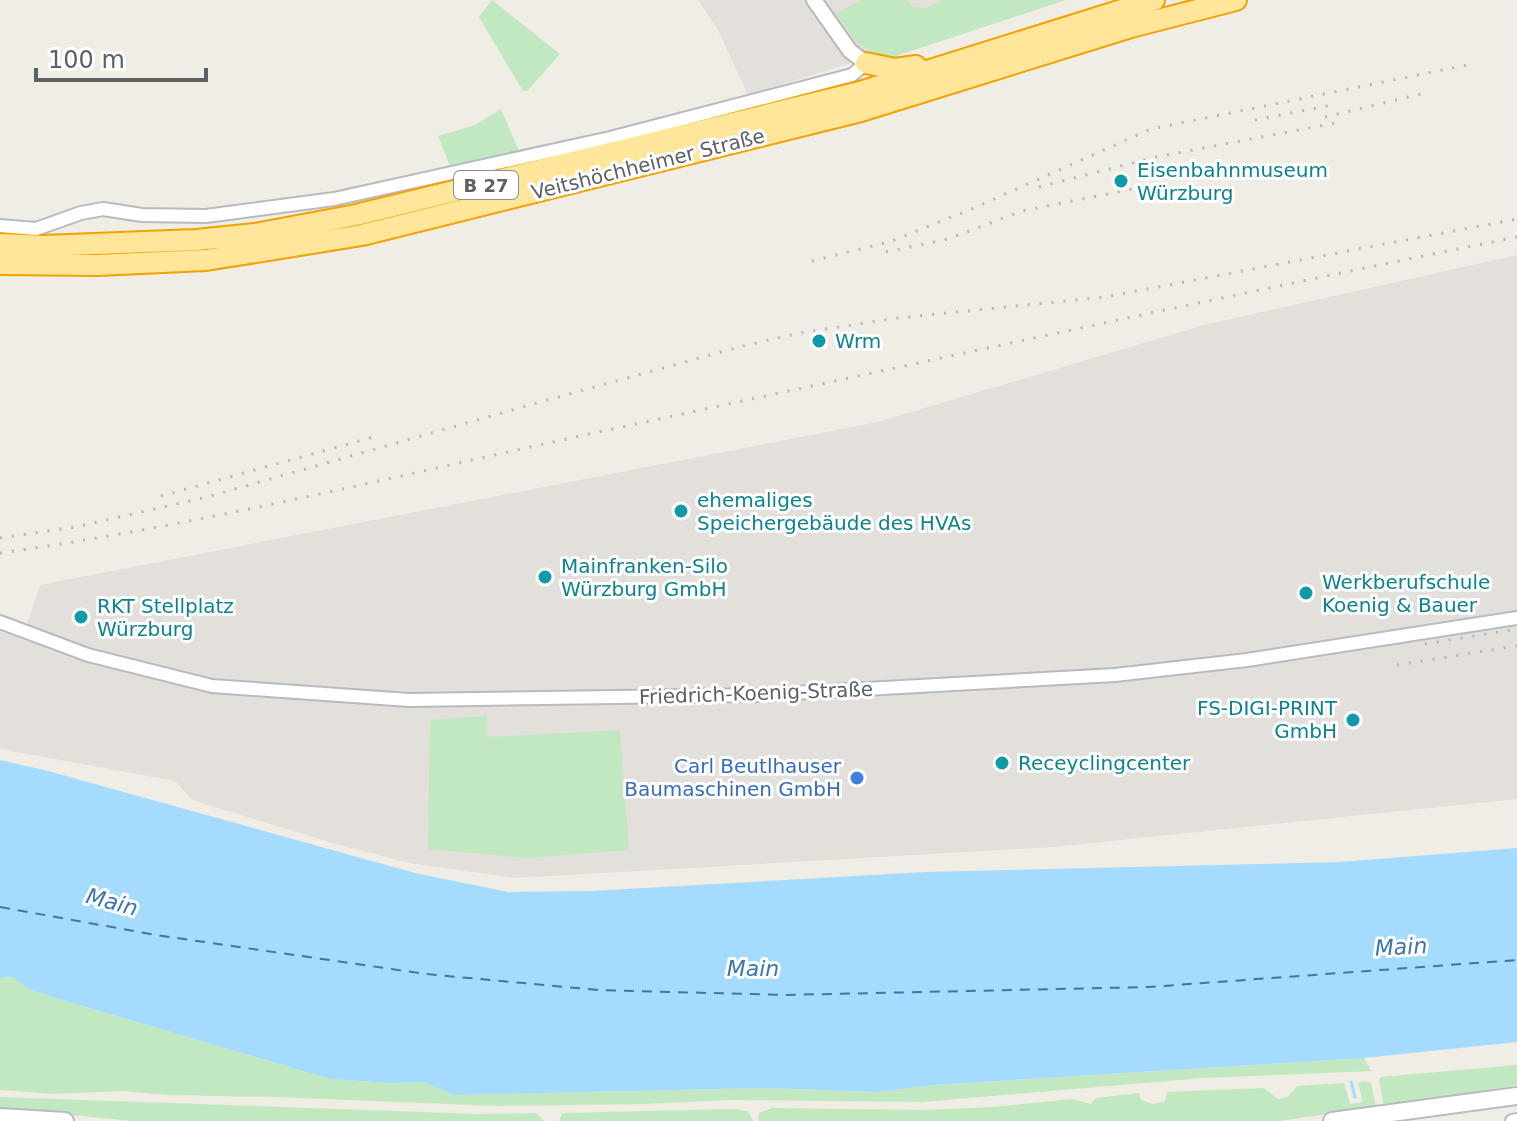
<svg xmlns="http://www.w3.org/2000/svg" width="1517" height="1121" font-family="'DejaVu Sans',sans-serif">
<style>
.industrial{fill:#e3e0dc}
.green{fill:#c1e8c0}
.water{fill:#a5dbff}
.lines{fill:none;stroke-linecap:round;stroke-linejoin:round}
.stream{stroke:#a5dbff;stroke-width:3}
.ferry{stroke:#3b76ad;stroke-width:2;stroke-dasharray:10 8;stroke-linecap:butt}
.minor-casing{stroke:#b7bbbf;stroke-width:16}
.tertiary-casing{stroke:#b7bbbf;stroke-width:18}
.secondary-casing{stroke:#b8bcc1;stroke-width:20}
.trunk-casing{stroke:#f4a000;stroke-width:24}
.minor{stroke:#fff;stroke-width:12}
.tertiary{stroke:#fff;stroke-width:14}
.secondary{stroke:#fff;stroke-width:16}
.trunk{stroke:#ffe69b;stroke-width:20}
.rail{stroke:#b5b6b7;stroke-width:3;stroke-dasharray:2 10;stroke-linecap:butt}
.culture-dot{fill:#0f9aa8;stroke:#fff;stroke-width:3}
.shop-dot{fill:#3f7fe0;stroke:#fff;stroke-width:3}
.labels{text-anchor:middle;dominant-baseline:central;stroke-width:6;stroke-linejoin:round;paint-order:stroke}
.shield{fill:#fff;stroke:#8d9094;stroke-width:2}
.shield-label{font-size:18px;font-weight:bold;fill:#5c6166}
.street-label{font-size:20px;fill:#5c6166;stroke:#fff}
.culture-label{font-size:20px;fill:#0d838f;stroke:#fff;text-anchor:start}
.shop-label{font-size:20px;fill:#366cbe;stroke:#fff;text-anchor:end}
.water-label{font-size:22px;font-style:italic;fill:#3b76ad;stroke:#fff}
</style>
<rect width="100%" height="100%" fill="#efede4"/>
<!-- industrial -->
<path class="industrial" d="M698,0h356l-306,95 -30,-65z
M1517,255v544l-464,48 -537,31 -107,-15 -73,-19 -144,-44 -17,-19 -175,-32v-127l25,8 15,-45 838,-163 326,-97z"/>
<!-- green -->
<path class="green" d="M492,0l68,54 -33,37h-4l-44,-74z
M862,0h45l6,7 14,1 16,-8h123l-179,59 -29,-15 -23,-30z
M501,109l18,42 -69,15 -12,-30 37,-11z
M487,716v21l133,-7 9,120 -101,8 -100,-9 2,-129z
M13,977l14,11 25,9 278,82 60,4 34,-1 30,13 311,-7 111,4 58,-7 430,-27 7,13 -168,7 -282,24 -192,-2 -82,4 -151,2 -220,-9 -109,-2 -42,-4 -71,3 -54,-4v-112z
M1517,1065v20l-133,22 -5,-27 2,-3z
M1365,1081l6,2 5,24 -97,14h-521l1,-8 13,-5 152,2 69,-3 80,-8 17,5 6,-6 43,-5 2,7 12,4 12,-3 2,-9 96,-4 15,11 10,-2 9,-11 47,-3 6,21 13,-2 -5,-19z
M0,1097l478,17 59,-1 7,8h-412l-132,-13z
M734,1109l14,2 5,10h-194l3,-8z"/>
<!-- water -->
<path class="water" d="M0,760l48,11 367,102 93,19 83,-1 335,-19 414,-10 177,-14v194l-153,16 -430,27 -58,7 -111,-4 -311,7 -30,-13 -34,1 -60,-4 -278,-82 -25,-9 -14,-11 -13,1z"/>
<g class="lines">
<!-- stream -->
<path class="stream" d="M1351,1082l4,15"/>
<!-- ferry -->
<path class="ferry" d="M0,907l156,28 270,39 172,16 187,5 364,-8 368,-27"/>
<defs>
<path id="minor" d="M0,226l36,3 45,-16 22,-4 39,6 64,1 128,-17 276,-61 242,-63 14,-12
M0,622l88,33 124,31 197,14 350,-5 356,-20 132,-15 270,-42
M1512,1121l5,-1"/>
<path id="tertiary" d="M814,0l36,51 16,12"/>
<path id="secondary" d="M0,1117l65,4
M1332,1121l185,-25"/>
<path id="trunk" d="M866,63l29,6 21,-3
M0,244l43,2 153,-6 59,-6 101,-19 504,-123 294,-92
M0,264l97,1 109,-5 156,-25 499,-124 270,-84 105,-27"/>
</defs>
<!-- minor casing -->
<use href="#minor" class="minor-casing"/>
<!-- tertiary casing -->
<use href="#tertiary" class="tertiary-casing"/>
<!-- secondary casing -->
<use href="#secondary" class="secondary-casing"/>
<!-- trunk casing -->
<use href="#trunk" class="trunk-casing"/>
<!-- minor -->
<use href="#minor" class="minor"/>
<!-- tertiary -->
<use href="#tertiary" class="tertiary"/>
<!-- secondary -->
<use href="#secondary" class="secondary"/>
<!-- trunk -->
<use href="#trunk" class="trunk"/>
<!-- rail -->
<path class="rail" d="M1325,117l96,-23
M1255,120l82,-16
M1039,187l117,-30 185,-35
M886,252l62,-13 74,-28 131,-26
M812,261l77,-19 85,-34 177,-79 321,-65
M161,496l216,-60
M0,538l75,-11 132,-30 337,-96 195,-54 60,-14 99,-15 207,-21 412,-78
M0,553c195,-27 388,-75 580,-117 312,-67 624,-136 937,-199
M1425,644l92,-15
M1397,665l120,-19"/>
</g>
<!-- markers -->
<g class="culture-dot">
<circle cx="1121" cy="181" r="8"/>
<circle cx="819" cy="341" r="8"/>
<circle cx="681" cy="511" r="8"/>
<circle cx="545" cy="577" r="8"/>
<circle cx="1306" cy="593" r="8"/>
<circle cx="81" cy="617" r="8"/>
<circle cx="1353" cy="720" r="8"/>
<circle cx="1002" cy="763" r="8"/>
</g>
<circle class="shop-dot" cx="857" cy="778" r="8"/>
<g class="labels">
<!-- shield labels -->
<rect class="shield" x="454" y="171" width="64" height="28" rx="6"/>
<g class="shield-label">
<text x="486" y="185">B 27</text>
</g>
<!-- street labels -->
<g class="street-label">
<text transform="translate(648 164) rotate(-14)">Veitshöchheimer Straße</text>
<text transform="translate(756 693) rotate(-2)">Friedrich-Koenig-Straße</text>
</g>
<!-- culture labels -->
<g class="culture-label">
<text x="1137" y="170">Eisenbahnmuseum<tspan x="1137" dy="23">Würzburg</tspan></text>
<text x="835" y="341">Wrm</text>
<text x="697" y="500">ehemaliges<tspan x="697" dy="23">Speichergebäude des HVAs</tspan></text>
<text x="561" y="566">Mainfranken-Silo<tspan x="561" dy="23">Würzburg GmbH</tspan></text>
<text x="1322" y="582">Werkberufschule<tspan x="1322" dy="23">Koenig &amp; Bauer</tspan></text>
<text x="97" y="606">RKT Stellplatz<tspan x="97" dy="23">Würzburg</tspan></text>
<text x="1337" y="708" text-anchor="end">FS-DIGI-PRINT<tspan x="1337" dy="23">GmbH</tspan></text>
<text x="1018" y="763">Receyclingcenter</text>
</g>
<!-- shop labels -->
<g class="shop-label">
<text x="841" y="766">Carl Beutlhauser<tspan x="841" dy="23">Baumaschinen GmbH</tspan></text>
</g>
<!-- water labels -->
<g class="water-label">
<text transform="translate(112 902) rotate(15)">Main</text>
<text transform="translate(1401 947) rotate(-3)">Main</text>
<text x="753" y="968">Main</text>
</g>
</g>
<!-- scale -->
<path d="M36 68v12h170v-12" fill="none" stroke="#5c6166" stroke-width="4"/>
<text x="48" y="68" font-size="24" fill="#5c6166" stroke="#ffffff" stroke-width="6" paint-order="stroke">100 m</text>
</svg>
